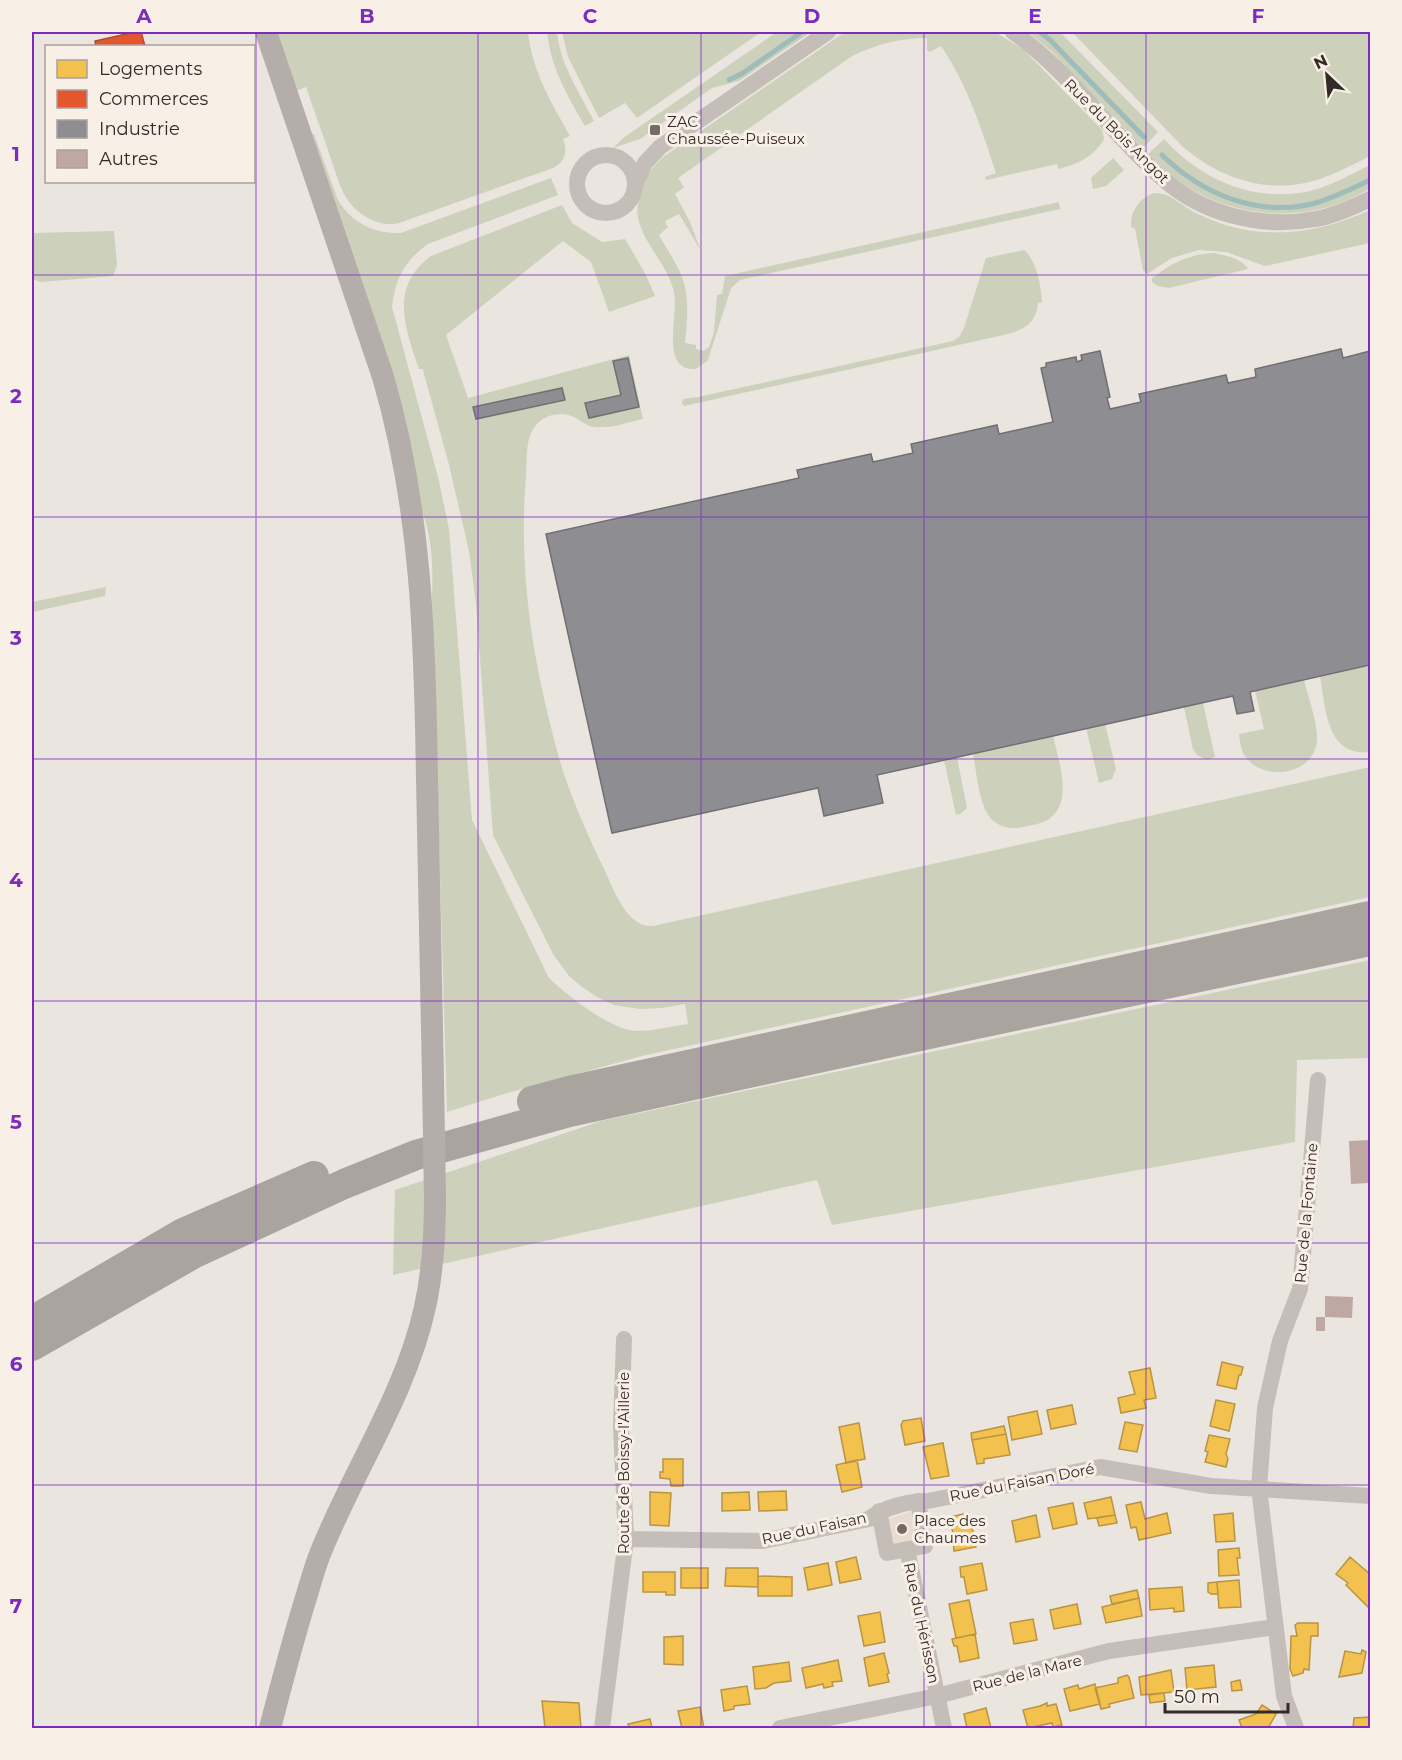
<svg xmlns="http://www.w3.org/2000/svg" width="1402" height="1760" font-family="Montserrat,sans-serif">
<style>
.green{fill:#cdd0ba}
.plaza{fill:#e9dccf}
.homes{fill:#f2c14e;stroke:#b99442;stroke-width:1.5}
.shops{fill:#e4572e;stroke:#af4a2c;stroke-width:1.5}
.industry{fill:#8d8d92;stroke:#726f72;stroke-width:1.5}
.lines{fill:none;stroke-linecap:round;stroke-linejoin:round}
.stream{stroke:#9dbcba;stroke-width:5}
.building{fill:#bea8a1}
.street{stroke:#c4bdb8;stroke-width:16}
.secondary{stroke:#b4ada9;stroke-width:22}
.highway{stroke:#aaa49e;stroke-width:30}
.secondary-bridge{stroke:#b4ada9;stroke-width:22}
.grid{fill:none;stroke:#7b2cbf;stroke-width:1.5;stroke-opacity:0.55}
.poi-dot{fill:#746b67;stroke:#f8efe6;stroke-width:2}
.labels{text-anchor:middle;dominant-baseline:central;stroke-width:6;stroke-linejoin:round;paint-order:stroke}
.poi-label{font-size:15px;fill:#342a27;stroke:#f8efe6;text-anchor:start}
.street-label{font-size:15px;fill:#342a27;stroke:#f8efe6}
.neatline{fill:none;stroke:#7b2cbf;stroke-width:2}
.grid-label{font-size:20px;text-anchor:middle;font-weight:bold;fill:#7b2cbf}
</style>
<rect width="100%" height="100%" fill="#ebe5df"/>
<!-- green -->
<path class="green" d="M273,32h255c4,39 23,70 42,104l-7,3c5,13 2,23 -10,29l-154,55c-18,5 -39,-7 -50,-21 -9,-12 -13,-29 -18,-43 -8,-24 -17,-48 -25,-72l-13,5z
M547,32h10c3,32 22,60 37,89l-9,5c-18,-31 -34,-58 -38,-94z
M562,32h199l-124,86 -12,-15 -26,15 -31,-61z
M777,32h34l-72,49 -27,7 -72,51 -27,9 10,-10z
M845,32h150l29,18 78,80 2,9c-9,17 -28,26 -46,30l-1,-5 -71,16 -1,-3 11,-4c-14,-43 -29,-89 -55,-127l-11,6 -3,-2v-12c-27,0 -50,6 -75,18l-174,122 6,9 -9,7 15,28 11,29 -22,-37 -14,7 3,6 -9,8c7,13 17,27 23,42 8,21 5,44 3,66l11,2v4l7,2 6,-4 5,-15 3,-37 5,-1 3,-18 334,-74 1,7 -320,71 -9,8 -23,72 -12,9c-37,3 -17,-54 -22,-77 -6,-27 -30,-47 -36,-74 -2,-8 1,-19 3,-27 5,-16 11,-24 22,-34z
M1028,32h32l98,100 -15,16 -92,-97z
M1072,32h298v124c-16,8 -33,17 -50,23 -50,17 -100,0 -138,-33z
M314,134l24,66c14,23 36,34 63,33l150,-55 7,17 -130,49c-23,16 -33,35 -36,63l46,170 11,52 23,291 77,158c19,18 61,52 88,53 17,0 35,-5 51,-7l-3,-20 -23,4 -22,1 -26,-4 -17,-8 -15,-10 -13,-11 -16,-22 -60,-119 -17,-231 -7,-53 -21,-90 -24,-87 -1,-5h-4c-14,-41 -30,-82 12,-113l131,-51 10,18 30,19 23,-3 20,34 10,23 -46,16 -18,-50 -28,-21 -117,94 22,63 161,-43 14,64c-15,3 -33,10 -49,8 -8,-1 -12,-6 -20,-10 -12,-6 -28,-3 -37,7 -12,12 -10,36 -11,52 -7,82 3,163 23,243 5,20 10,41 17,61 11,31 25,62 39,91 9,19 22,57 48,55l717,-159v130l-728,159 -135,37 -60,19 -15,-511c1,-37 1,-64 -13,-98l-110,-367z
M1164,139c37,41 90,64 146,52 21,-5 41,-17 60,-26v24c-12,6 -25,13 -38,17 -53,16 -111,6 -157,-27 -9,-8 -18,-17 -27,-25z
M1113,158l11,12 -18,16 -13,3 -2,-11z
M1153,193c17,-1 30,14 45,21 57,28 116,22 172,-4v33l-105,23 -39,-14 -27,-2 -27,8 -25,16 -4,-4 -8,-41 -4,-2c-1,-16 8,-28 22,-34z
M114,231l3,34 -4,11 -72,6 -9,-3v-46z
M1024,250c13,11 17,36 18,52l-4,1c-2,20 -13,26 -30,31l-324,72 -2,-3 1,-4 15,-2 255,-56 6,-4 5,-9 22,-70z
M1214,253c12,3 28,5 34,16l-79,19 -11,-2 -6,-4v-4c20,-15 37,-24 62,-25z
M106,587l-1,9 -73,16v-10z
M1370,665v87c-44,5 -44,-44 -50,-75z
M1304,680c4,17 14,43 13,60 -2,35 -54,43 -72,16 -4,-6 -5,-14 -6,-22l25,-5 -9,-38z
M1203,703l12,54 -8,3 -10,-5 -4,-6 -9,-42z
M1105,724l11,45 -4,10 -13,4 -13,-55z
M1053,735c5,25 21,67 -4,84 -7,5 -18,6 -26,8 -12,3 -26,0 -34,-11 -10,-13 -13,-46 -16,-63z
M957,757l10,51 -7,6 -4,1 -12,-55z
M1370,960v98l-73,2 -2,82 -463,83 -15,-45 -424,95 2,-85 206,-69z"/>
<!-- plaza -->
<path class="plaza" d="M913,1512l4,27 -25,5 -6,-25z"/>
<!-- homes -->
<path class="homes" d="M1222,1362l21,5 -2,8h-2l-3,14 -19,-4z
M1150,1368l6,30 -12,2 2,8 -25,5 -3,-15 17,-4 -6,-22z
M1216,1400l19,4 -6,27 -19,-5z
M1072,1405l4,19 -25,5 -4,-19z
M1037,1411l5,23 -30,6 -4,-23z
M921,1418l4,23 -20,4 -4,-20 2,-4z
M1125,1422l18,3 -6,27 -18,-3z
M859,1423l6,36 -19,4 -7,-36z
M1004,1426l2,8 -34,6 -1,-7z
M1006,1434l4,21 -26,4v4l-7,1 -5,-24z
M1209,1435l21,4 -4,15 2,5 -2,8 -21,-5 3,-10 -3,-1z
M943,1443l6,33 -18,3 -8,-32z
M663,1459h20v27h-12l-1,-7 -10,-1v-6h3z
M857,1460l5,27 -20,5 -6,-27z
M786,1491l1,19 -28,1 -1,-19z
M650,1492l21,1 -2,33 -19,-1z
M749,1492l1,18 -28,1v-18z
M1111,1497l4,18 -27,4 -4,-16z
M1141,1502l4,17 22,-6 4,20 -32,7 -3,-13 -5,1 -5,-23z
M1073,1503l4,21 -24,5 -5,-21z
M969,1513l7,34 -22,4 -1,-9 2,-1 -6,-24z
M1233,1513l2,28 -19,1 -2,-27z
M1036,1515l4,22 -24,5 -4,-21z
M1115,1515l2,8 -18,3 -2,-8z
M1239,1548l1,10h-3l2,17 -20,1 -1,-26z
M856,1557l5,22 -21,4 -4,-21z
M1350,1557l20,17v35l-24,-24 2,-2 -12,-9z
M828,1563l4,22 -24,5 -4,-22z
M982,1563l5,27 -20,4 -3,-17h-3l-1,-10z
M681,1568h27v20h-27z
M726,1568h32v19l-33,-1z
M643,1572h32v23h-9v-3h-23z
M758,1576l34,1v19h-34z
M1239,1580l2,27 -22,1 -2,-26z
M1217,1582l1,12h-7l-3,-2v-9z
M1182,1587l2,24 -10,1v-4l-24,2 -1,-21z
M1137,1590l2,8 -27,6 -2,-8z
M1139,1598l3,18 -36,7 -4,-16z
M969,1600l7,34 -20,4 -7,-34z
M1077,1604l4,20 -27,5 -4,-19z
M880,1612l5,30 -21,4 -6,-30z
M1033,1619l4,21 -23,4 -4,-21z
M1298,1623h20v13h-7l-2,34 -5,-1 -1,4 -10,3 -3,-7 1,-33h6l-2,-11z
M975,1634l4,24 -19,4 -3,-16h-3l-2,-7z
M683,1636v29l-19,-1v-27z
M1362,1650l4,2 -4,21 -23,4 6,-26 16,3z
M884,1653l5,20 -2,1 2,8 -20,4 -5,-28z
M838,1660l4,21 -10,1 1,4 -9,2 -1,-4 -17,4 -4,-20z
M789,1662l2,19 -17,2 -8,5 -11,1 -2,-22z
M1214,1665l2,22 -29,3 -2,-22z
M1171,1670l3,22 -33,3 -2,-18z
M1127,1675l2,2 5,21 -25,6 1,3 -9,2 -6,-21 23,-5v-5z
M1240,1680l2,10 -10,1 -1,-9z
M1095,1684l5,20 -30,7 -6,-22 14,-4 1,4z
M747,1686l3,18 -16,2v3l-10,2 -3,-21z
M1164,1693l1,8 -15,2 -1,-8z
M542,1701l37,2 2,25h-36z
M1047,1703v3l9,-2 6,21 -9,2 -1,-4 -24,5 -5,-18 17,-4z
M1262,1705l14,9 -8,14h-26l-3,-8 17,-6z
M700,1707l4,21h-22l-4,-17z
M986,1708l5,20h-24l-3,-14z
M1370,1717v11h-17l1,-10z
M650,1719l2,9h-23l-1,-4z"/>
<!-- shops -->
<path class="shops" d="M135,32h6l4,14h-49l-1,-5z"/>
<!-- industry -->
<path class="industry" d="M1341,349l2,9 27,-7v314l-120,27 4,19 -17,3 -4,-18 -356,79 6,28 -59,13 -6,-28 -206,45 -66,-299 253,-56 -2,-8 74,-16 2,8 40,-9 -2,-9 86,-19 2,9 54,-12 -12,-54 5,-1v-4l30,-6 1,5 5,-2 -1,-5 19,-4 10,46 -3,1 3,11 31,-7 -2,-8 87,-19 2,8 28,-6 -1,-8z
M628,358l11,49 -50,11 -4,-15 36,-8 -8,-34z
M562,388l3,12 -89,19 -3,-12z"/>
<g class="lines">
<!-- stream -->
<path class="stream" d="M1040,32l10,8 94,97
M729,80l14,-7 59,-41
M1162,155c41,40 99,64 157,47 17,-6 35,-14 51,-22"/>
</g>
<!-- building -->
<path class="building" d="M1370,1140v43l-19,1 -2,-43z
M1325,1296l28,1 -1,21 -27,-1v14h-9v-14h9z"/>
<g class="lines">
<!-- street -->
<path class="street" d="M1013,32c57,40 97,100 149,146 41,37 100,51 153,41 19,-3 38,-12 55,-20
M577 184a29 29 0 1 1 58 0a29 29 0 1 1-58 0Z
M635,185l10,-22 15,-16 168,-115
M879,1511l8,42 38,-7 -7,-45
M626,1539l137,2 106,-22c16,-12 39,-18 59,-18l172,-34 111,19 159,10
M907,1549l37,179
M602,1728l24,-189 -5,-112 3,-88
M780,1728l157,-32 172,-45 166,-24
M1296,1728l-12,-32 -25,-208 6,-80 15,-67 20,-52 18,-209"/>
<!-- secondary -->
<path class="secondary" d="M266,32l117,345c39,133 42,265 44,402 2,100 4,200 6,300
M270,1728c11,-42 22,-85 35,-127 5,-16 9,-32 15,-47 33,-83 86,-160 105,-247 8,-36 10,-72 10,-109"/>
<!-- highway -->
<path class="highway" d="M532,1101l37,-10 801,-175
M32,1321l151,-88 131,-57
M32,1346l161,-92 151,-70 72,-29 153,-43 369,-80 432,-91"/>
<!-- secondary-bridge -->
<path class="secondary-bridge" d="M433,1079l2,119"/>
</g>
<!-- grid -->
<path class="grid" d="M256,32v1696M478,32v1696M701,32v1696M924,32v1696M1146,32v1696M32,275h1338M32,517h1338M32,759h1338M32,1001h1338M32,1243h1338M32,1485h1338"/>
<!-- markers -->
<g class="poi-dot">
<rect x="649" y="124" width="12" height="12" rx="3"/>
<circle cx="902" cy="1529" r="6"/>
</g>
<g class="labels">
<!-- poi labels -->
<g class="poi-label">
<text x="667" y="121">ZAC<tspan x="667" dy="17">Chaussée-Puiseux</tspan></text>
<text x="914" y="1520">Place des<tspan x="914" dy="17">Chaumes</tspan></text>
</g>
<!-- street labels -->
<g class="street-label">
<text transform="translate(1117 131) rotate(45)">Rue du Bois Angot</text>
<text transform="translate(1306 1213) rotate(-85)">Rue de la Fontaine</text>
<text transform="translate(623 1463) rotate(-90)">Route de Boissy-l'Aillerie</text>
<text transform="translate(1022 1482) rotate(-11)">Rue du Faisan Doré</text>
<text transform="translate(814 1528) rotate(-12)">Rue du Faisan</text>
<text transform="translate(922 1623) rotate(78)">Rue du Hérisson</text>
<text transform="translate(1027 1673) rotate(-14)">Rue de la Mare</text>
</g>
</g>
<!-- border -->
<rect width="1402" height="1760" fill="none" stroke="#f8efe6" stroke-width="66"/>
<!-- legend -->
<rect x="45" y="45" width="210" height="138" fill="#f8efe6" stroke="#aaa09a" stroke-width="1.5"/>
<rect x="57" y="60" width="30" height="18" fill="#f2c14e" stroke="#aaa09a" stroke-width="1.5"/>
<text x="99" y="75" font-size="18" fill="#342a27">Logements</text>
<rect x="57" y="90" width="30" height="18" fill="#e4572e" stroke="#aaa09a" stroke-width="1.5"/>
<text x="99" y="105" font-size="18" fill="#342a27">Commerces</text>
<rect x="57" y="120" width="30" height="18" fill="#8d8d92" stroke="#aaa09a" stroke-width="1.5"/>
<text x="99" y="135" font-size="18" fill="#342a27">Industrie</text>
<rect x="57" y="150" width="30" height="18" fill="#bea8a1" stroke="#aaa09a" stroke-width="1.5"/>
<text x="99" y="165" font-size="18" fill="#342a27">Autres</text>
<!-- north arrow -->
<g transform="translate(1327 75) rotate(334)" stroke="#f8efe6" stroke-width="4.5" paint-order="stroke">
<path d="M0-4.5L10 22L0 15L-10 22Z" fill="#342a27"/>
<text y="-9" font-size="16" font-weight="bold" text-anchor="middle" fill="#342a27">N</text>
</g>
<!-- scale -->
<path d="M1165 1703v9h123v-9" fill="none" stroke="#342a27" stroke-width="3"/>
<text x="1174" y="1703" font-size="18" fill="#342a27" stroke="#f8efe6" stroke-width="4.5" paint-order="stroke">50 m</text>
<rect x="33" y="33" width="1336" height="1694" class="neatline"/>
<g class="grid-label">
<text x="144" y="23">A</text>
<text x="367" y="23">B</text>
<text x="590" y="23">C</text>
<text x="812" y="23">D</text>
<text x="1035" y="23">E</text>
<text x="1258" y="23">F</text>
<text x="16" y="161">1</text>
<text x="16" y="403">2</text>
<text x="16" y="645">3</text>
<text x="16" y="887">4</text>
<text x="16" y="1129">5</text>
<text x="16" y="1371">6</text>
<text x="16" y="1613">7</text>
</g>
</svg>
